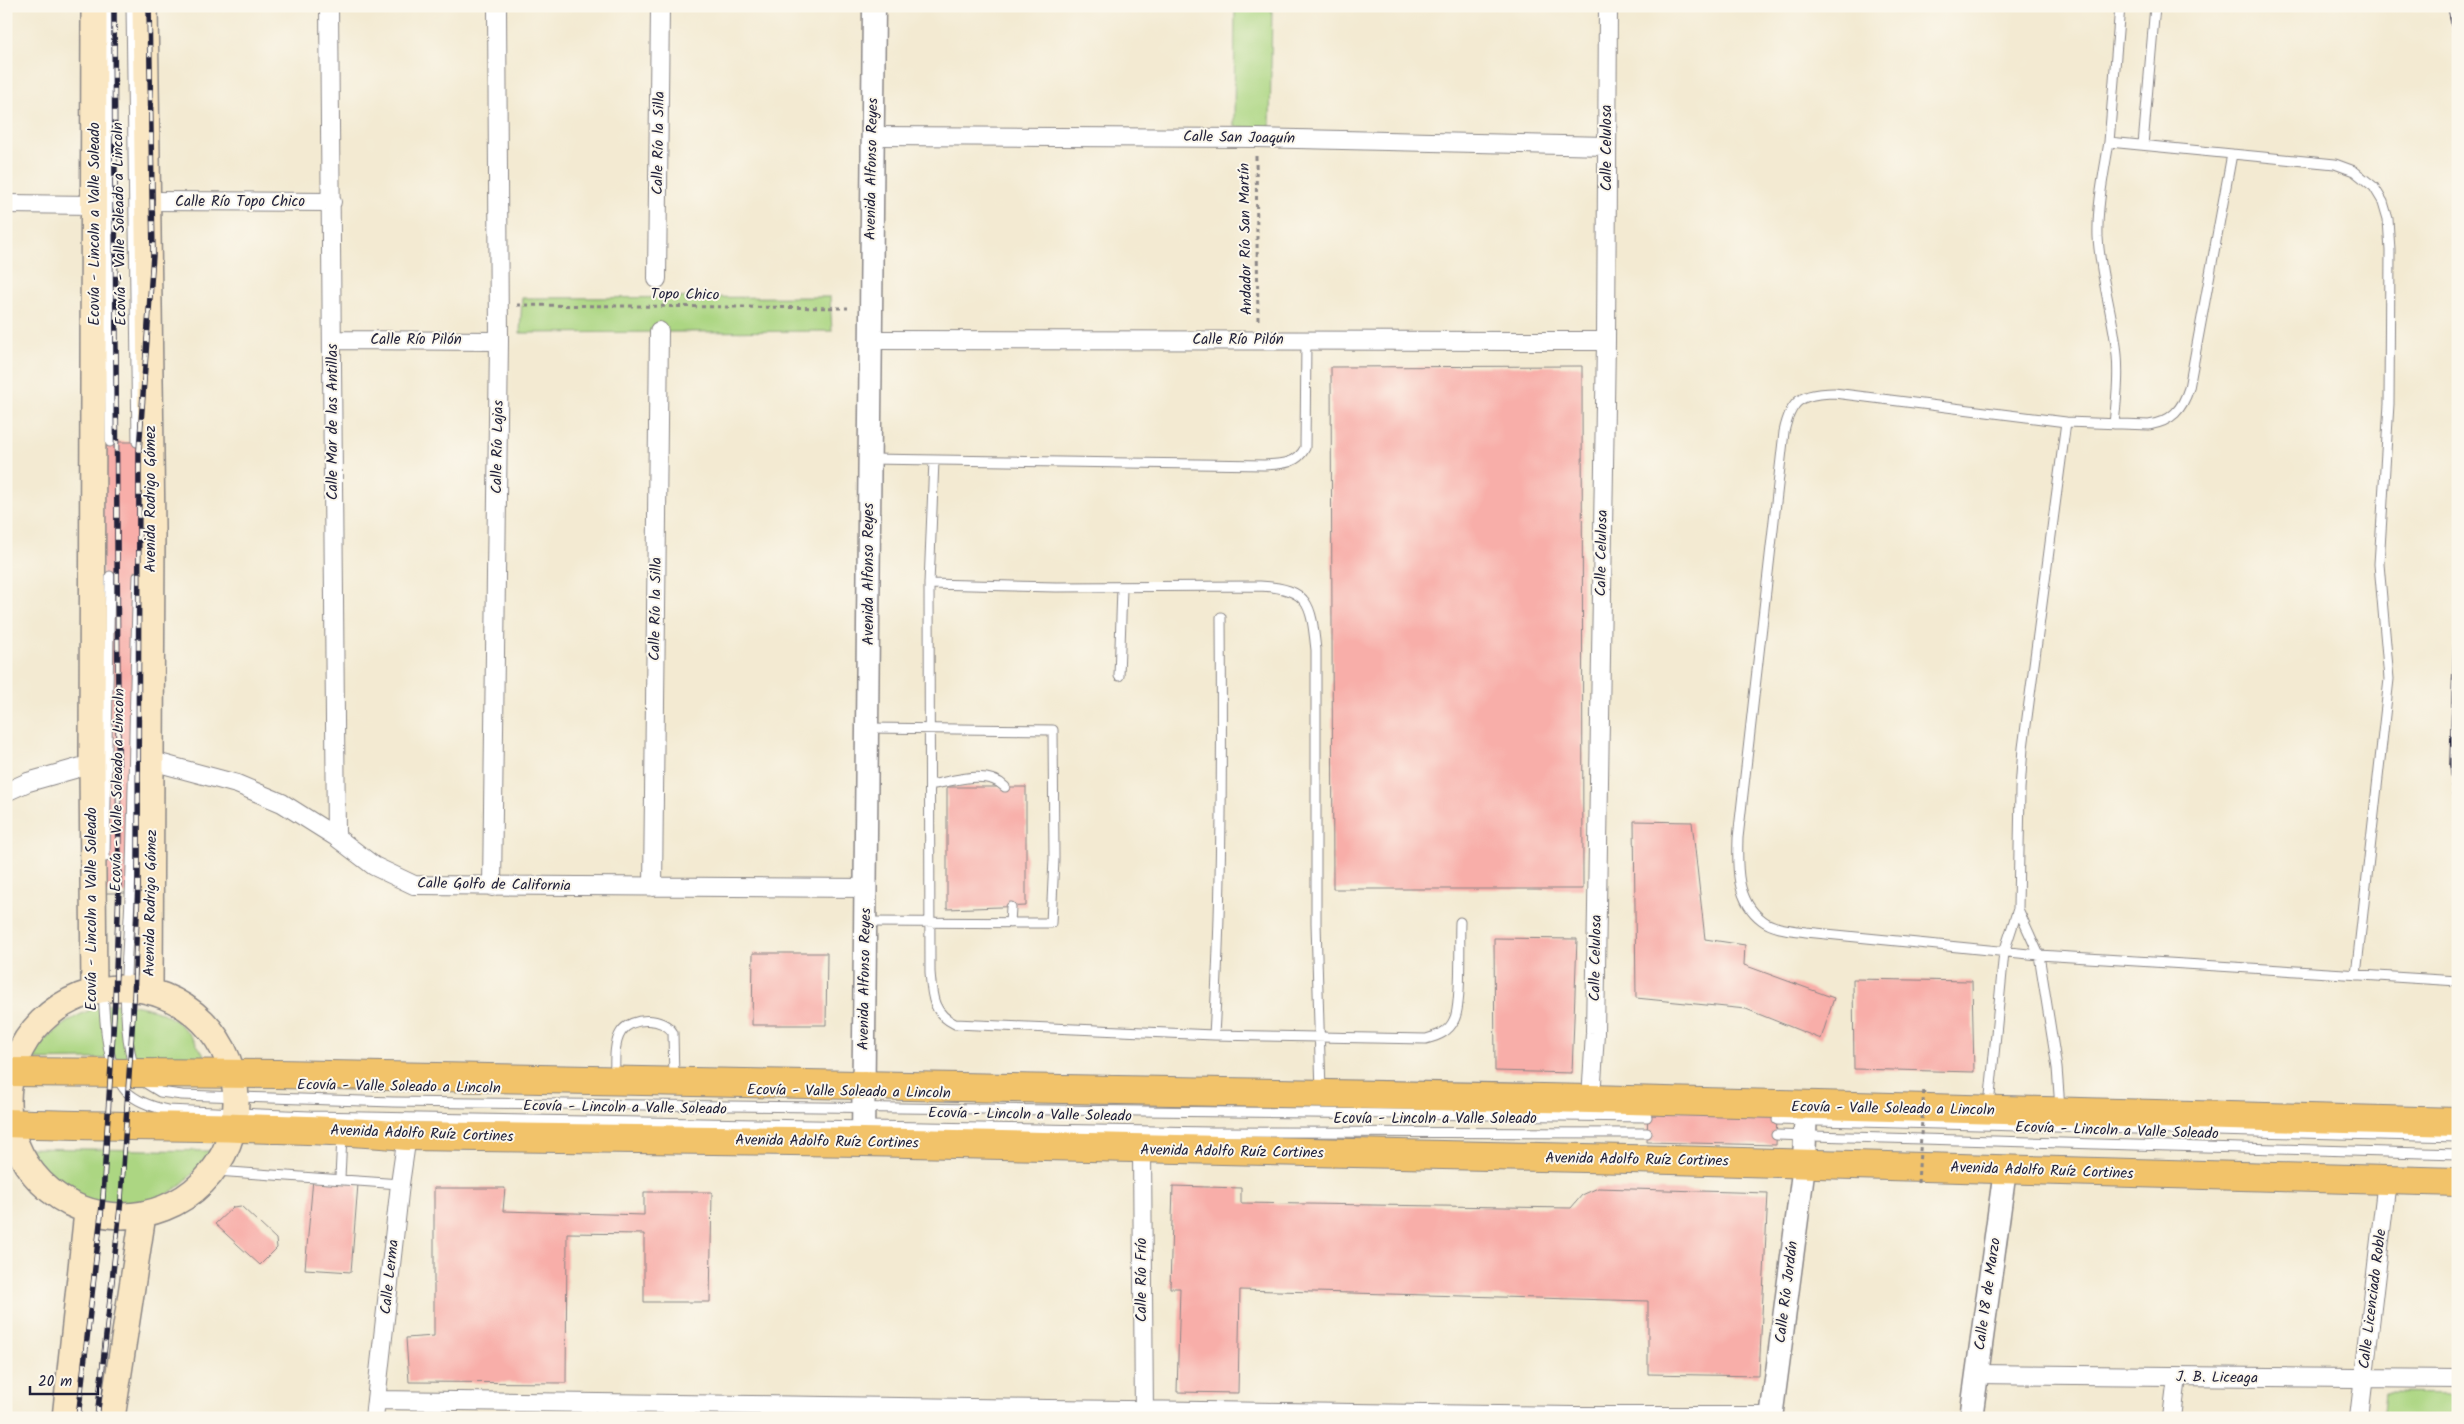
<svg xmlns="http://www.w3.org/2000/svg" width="2464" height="1424" font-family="Kalam,sans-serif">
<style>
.green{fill:#acd682;stroke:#677c5e}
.building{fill:#f8aea9}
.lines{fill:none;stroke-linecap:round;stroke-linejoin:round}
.service-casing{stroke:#8a8686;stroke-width:11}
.minor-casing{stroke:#8a8686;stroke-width:20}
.tertiary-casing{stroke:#8a8686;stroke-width:25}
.secondary-casing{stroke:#8a8686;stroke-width:28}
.primary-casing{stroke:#8a8686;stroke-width:30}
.path{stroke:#8a8686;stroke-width:3;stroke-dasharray:4 4;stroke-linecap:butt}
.service{stroke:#fff;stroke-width:9}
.minor{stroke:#fff;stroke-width:18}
.tertiary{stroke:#fff;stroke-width:22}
.secondary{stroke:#fae7c3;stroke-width:25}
.primary{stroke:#f2c36a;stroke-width:28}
.rail-casing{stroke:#22223b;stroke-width:5.5}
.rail{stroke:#fbf7ec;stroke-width:4;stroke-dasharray:11;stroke-linecap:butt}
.path-bridge{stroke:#8a8686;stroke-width:3;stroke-dasharray:4 4;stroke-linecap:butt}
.labels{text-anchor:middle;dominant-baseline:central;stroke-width:4;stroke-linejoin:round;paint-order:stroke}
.street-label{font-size:15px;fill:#22223b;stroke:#fbf7ec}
</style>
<rect width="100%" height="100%" fill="#fbf7ec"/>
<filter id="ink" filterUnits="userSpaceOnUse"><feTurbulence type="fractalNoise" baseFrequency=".02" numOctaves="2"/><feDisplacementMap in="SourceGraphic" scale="10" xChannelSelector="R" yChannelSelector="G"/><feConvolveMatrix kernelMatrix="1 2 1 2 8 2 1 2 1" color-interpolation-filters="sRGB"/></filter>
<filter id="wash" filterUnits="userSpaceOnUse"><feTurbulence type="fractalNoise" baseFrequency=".0096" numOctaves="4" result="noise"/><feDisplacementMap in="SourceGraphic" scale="20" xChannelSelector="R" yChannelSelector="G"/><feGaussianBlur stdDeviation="1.12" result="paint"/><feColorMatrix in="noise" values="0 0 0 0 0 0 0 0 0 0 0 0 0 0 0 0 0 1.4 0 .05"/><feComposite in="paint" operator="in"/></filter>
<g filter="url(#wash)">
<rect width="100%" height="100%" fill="#f3ead2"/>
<!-- green -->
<path class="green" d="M1235,6h37l-2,122 -36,-1z
M830,297l2,34 -312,2 2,-35z
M109,1004c48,0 71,11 96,53l-177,3c22,-29 46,-47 81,-56z
M26,1148l186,3c-14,18 -30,36 -50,46 -31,15 -83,10 -110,-12 -13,-10 -19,-22 -26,-37z
M2385,1393l73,1v24h-76z"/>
<g id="blocks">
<!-- building -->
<path class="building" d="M1582,366l1,523h-250l-2,-522z
M102,442h48l9,451h-58z
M947,787h79v119l-79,3z
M1634,821l58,1 13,117 40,6 -1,20 90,33 -13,41 -75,-30 -110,-11z
M1494,938l83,1 -5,134 -77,-2z
M753,953h74l-1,72h-74z
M1853,979l119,2 2,91 -120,-3z
M1648,1109l129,3 -1,33 -129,-3z
M313,1179l45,5 -7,88 -46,-3z
M1173,1186l68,2v15l330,5 11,-13 16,-7 170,5 -9,183 -111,-2v-73l-408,-11 -2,103 -61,-1 3,-104h-10z
M434,1188h71l-2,23 141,4v-23h68l-2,110h-66v-68l-77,-1 -1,150 -157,-1 -3,-44 28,-2z
M241,1206l35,33 1,9 -17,17 -45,-41 18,-17z"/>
</g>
</g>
<g filter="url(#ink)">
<use href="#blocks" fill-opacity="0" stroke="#8a8686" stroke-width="1"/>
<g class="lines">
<defs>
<path id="service" d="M107,6l3,436
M131,6l6,436
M2109,142l11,-136
M2143,145l12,-139
M2232,154l-43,234c-7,22 -17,33 -40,37l-83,-3 -232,-29c-33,1 -43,6 -50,39l-46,406c-1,28 -2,63 24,82 11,9 30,10 44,12l233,23 419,26
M2114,424c3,-29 6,-56 1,-85 -5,-34 -15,-67 -17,-102 -1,-32 6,-64 11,-95l226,22 19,7 20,16 9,15 5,17 2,32 -1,153 -10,160 10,115 -33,296
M869,459l396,6c17,-1 32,-1 40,-17l1,-108
M934,460l-5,124 1,388c2,23 2,41 25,52l259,11 212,4c11,-3 23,-7 28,-19 8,-14 5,-78 6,-98
M929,584l127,3 204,-1c50,3 51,18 56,64v273l5,169
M1119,676l3,-88
M930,785c24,-4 57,-16 75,2
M105,857l5,-281
M2018,909l21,46 18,113 3,40
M866,922l185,1 3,-64 -1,-129 -185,-2
M1010,923l1,-16
M103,987c1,29 3,82 23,104 10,10 27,16 41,19l143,6 901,16 436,1
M1214,1035c8,-139 8,-279 7,-418
M134,1070c-15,-57 -6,-114 -4,-173 4,-107 4,-214 8,-321
M615,1079c0,-14 -2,-35 6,-47 11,-16 43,-15 52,1l1,46
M142,1081l18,11 22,3 211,7 1254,15
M1989,1106l15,-154 14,-43 2,-120 3,-41 43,-326
M1777,1120l681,17
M1776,1135l682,19
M216,1171l184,13
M340,1178l2,-42"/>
<path id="minor" d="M329,6l7,831
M872,136l384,2 351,8
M147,201l185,1
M6,204l89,1
M657,279l3,-273
M333,340l166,1
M871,340l735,1
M152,761l85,23 45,19 54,34 38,29 40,19 453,3
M6,792l22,-10 64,-18
M492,887l7,-546 -2,-335
M653,887l6,-556
M1591,1099l4,-66 11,-692 2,-335
M1142,1150l2,268
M1977,1374l481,5
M376,1400l1197,16h198
M374,1418l26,-234 7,-48
M2172,1418l5,-41
M2359,1418l28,-238"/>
<path id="tertiary" d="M863,1142l11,-1136
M1771,1418l33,-253 2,-60
M1971,1418l34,-248"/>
<path id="secondary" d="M94,6l-2,758 2,227
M145,6l7,523 -2,462
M8 1102a114 114 0 1 1 228 0a114 114 0 1 1-228 0Z
M65,1418l22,-206
M112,1418l31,-203"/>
<path id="primary" d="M6,1072l271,2 1314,25 867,23
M6,1123c134,5 268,2 401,13l456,6 809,18 786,22"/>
</defs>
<!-- service casing -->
<use href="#service" class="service-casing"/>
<!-- minor casing -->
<use href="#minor" class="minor-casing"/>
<!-- tertiary casing -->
<use href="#tertiary" class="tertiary-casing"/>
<!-- secondary casing -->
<use href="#secondary" class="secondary-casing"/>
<!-- primary casing -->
<use href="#primary" class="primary-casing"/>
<!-- path -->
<path class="path" d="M1256,156l2,166
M517,305l331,3"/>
<!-- service -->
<use href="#service" class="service"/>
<!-- minor -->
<use href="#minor" class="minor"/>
<!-- tertiary -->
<use href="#tertiary" class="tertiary"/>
<!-- secondary -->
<use href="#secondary" class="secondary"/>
<!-- primary -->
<use href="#primary" class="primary"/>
<defs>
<path id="rail" d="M2450,6l8,44
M2458,571l-6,194 6,49
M78,1418l25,-221 12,-198 4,-113 -5,-880
M97,1418l24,-219 13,-200 4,-112 1,-436 14,-196 -4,-249"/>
</defs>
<!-- rail casing -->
<use href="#rail" class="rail-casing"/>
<!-- rail -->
<use href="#rail" class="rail"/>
<!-- path-bridge -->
<path class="path-bridge" d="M1918,1183l6,-95"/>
</g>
</g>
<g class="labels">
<!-- street labels -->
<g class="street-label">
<text transform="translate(1239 138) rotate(1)">Calle San Joaquín</text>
<text transform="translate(659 143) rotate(-89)">Calle Río la Silla</text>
<text transform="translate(1607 148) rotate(-90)">Calle Celulosa</text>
<text transform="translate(872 169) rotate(-89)">Avenida Alfonso Reyes</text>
<text x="240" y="202">Calle Río Topo Chico</text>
<text transform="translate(95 224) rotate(-90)">Ecovía - Lincoln a Valle Soleado</text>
<text transform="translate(120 224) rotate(-91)">Ecovía - Valle Soleado a Lincoln</text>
<text transform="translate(1246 239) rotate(-91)">Andador Río San Martín</text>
<text transform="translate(685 295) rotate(1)">Topo Chico</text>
<text x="416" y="340">Calle Río Pilón</text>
<text x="1238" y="340">Calle Río Pilón</text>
<text transform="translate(333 422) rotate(-90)">Calle Mar de las Antillas</text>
<text transform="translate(498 447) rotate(-89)">Calle Río Lajas</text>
<text transform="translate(151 499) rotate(-90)">Avenida Rodrigo Gómez</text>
<text transform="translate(1602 553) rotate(-89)">Calle Celulosa</text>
<text transform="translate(869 574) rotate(-90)">Avenida Alfonso Reyes</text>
<text transform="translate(656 609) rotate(-89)">Calle Río la Silla</text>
<text transform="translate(118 790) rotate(-89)">Ecovía - Valle Soleado a Lincoln</text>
<text transform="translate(494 885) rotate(1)">Calle Golfo de California</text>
<text transform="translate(151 903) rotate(-89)">Avenida Rodrigo Gómez</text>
<text transform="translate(92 909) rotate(-90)">Ecovía - Lincoln a Valle Soleado</text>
<text transform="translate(1596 958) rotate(-89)">Calle Celulosa</text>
<text transform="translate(865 979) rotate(-89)">Avenida Alfonso Reyes</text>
<text transform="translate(399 1087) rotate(1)">Ecovía - Valle Soleado a Lincoln</text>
<text transform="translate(849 1092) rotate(1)">Ecovía - Valle Soleado a Lincoln</text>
<text transform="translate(625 1108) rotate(1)">Ecovía - Lincoln a Valle Soleado</text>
<text transform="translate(1893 1109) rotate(1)">Ecovía - Valle Soleado a Lincoln</text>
<text transform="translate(1030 1115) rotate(1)">Ecovía - Lincoln a Valle Soleado</text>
<text x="1435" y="1119">Ecovía - Lincoln a Valle Soleado</text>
<text transform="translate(2117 1131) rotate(2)">Ecovía - Lincoln a Valle Soleado</text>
<text transform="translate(422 1134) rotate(2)">Avenida Adolfo Ruíz Cortines</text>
<text transform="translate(827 1142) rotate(1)">Avenida Adolfo Ruíz Cortines</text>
<text transform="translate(1232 1152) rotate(1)">Avenida Adolfo Ruíz Cortines</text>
<text transform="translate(1637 1160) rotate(1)">Avenida Adolfo Ruíz Cortines</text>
<text transform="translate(2042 1171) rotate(2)">Avenida Adolfo Ruíz Cortines</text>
<text transform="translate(390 1277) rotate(-84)">Calle Lerma</text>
<text transform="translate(1142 1280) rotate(-90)">Calle Río Frío</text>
<text transform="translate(1787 1292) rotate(-83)">Calle Río Jordán</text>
<text transform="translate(1988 1294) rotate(-82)">Calle 18 de Marzo</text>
<text transform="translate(2373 1299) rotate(-83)">Calle Licenciado Roble</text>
<text transform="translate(2217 1378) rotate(1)">J. B. Liceaga</text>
</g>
</g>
<!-- margin -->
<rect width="2464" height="1424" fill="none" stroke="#fbf7ec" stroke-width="25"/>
<!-- scale -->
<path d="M30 1386v8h68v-8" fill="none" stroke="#22223b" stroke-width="2.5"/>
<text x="38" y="1386" font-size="15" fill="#22223b" stroke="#fbf7ec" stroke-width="4" paint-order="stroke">20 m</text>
</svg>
